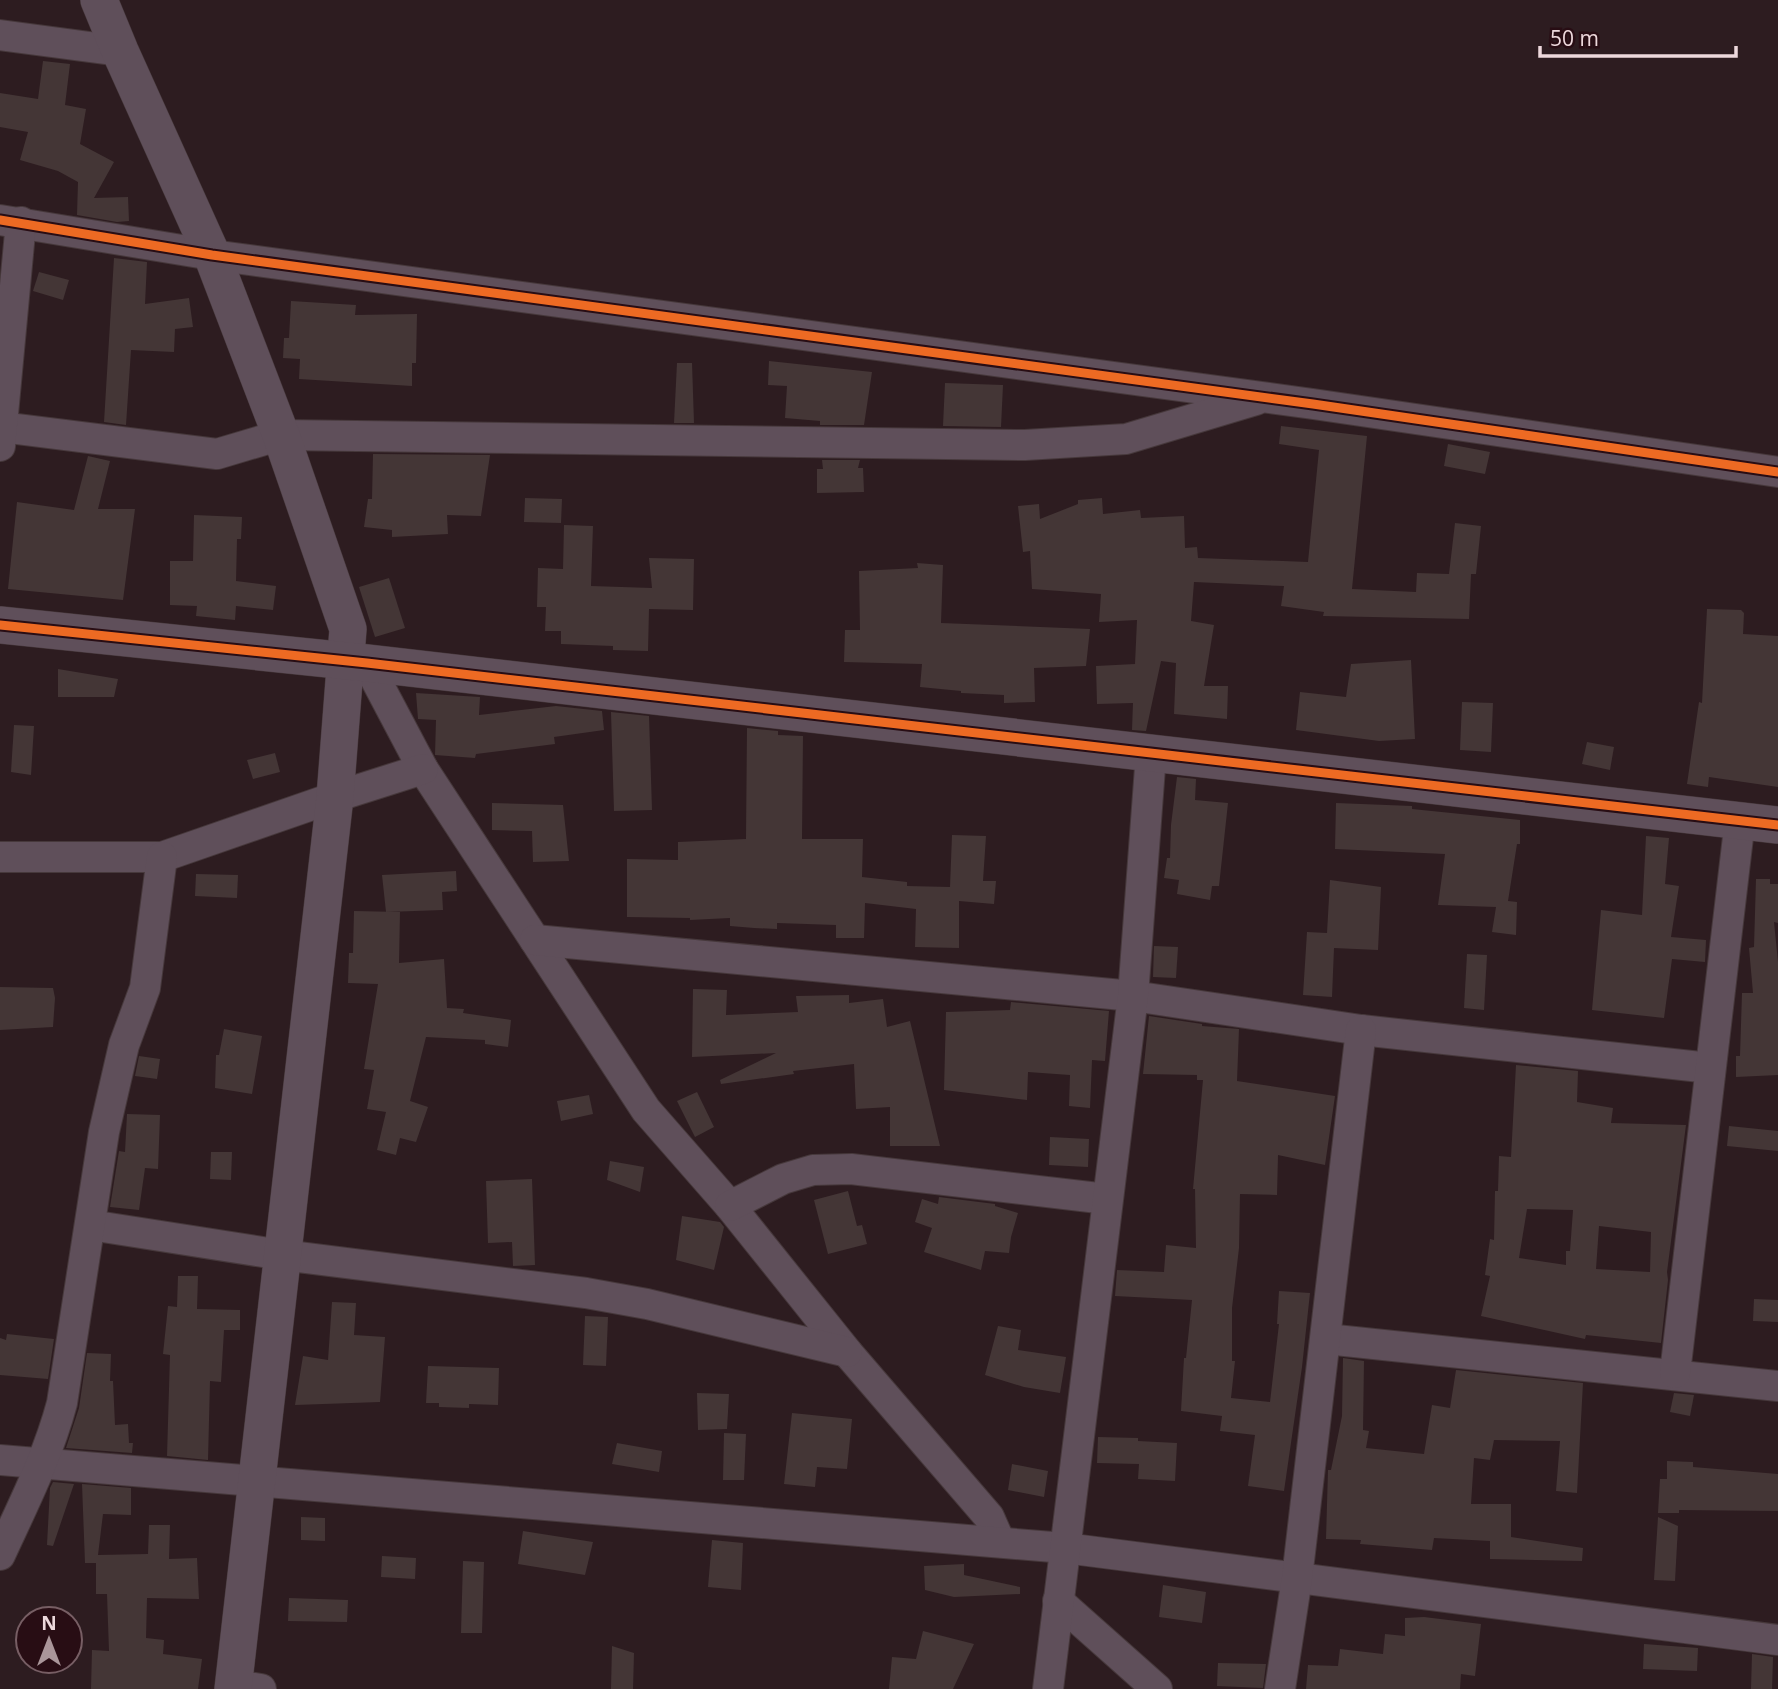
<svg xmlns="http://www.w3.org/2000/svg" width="1778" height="1689" viewBox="0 0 1778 1689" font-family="'Open Sans',sans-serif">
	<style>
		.building { fill: #443636; fill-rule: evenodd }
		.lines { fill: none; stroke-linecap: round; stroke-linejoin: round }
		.minor-casing { stroke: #46383b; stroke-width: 32 }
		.tertiary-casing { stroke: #46383b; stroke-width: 38 }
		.minor { stroke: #5f4f5a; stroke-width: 30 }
		.tertiary { stroke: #5f4f5a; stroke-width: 37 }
		.cycleway-casing { stroke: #280d14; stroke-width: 13 }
		.cycleway { stroke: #ed6a23; stroke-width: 9 }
	</style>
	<rect width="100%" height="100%" fill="#2d1c20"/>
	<g class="building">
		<path d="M 43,61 L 70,64 L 65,105 L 86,109 L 80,144 L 114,162 L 94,198 L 128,197 L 129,221 L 117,222 L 77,215 L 78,182 L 58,171 L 20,160 L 28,132 L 0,127 L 0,93 L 38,99 Z"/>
		<path d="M 114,258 L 147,262 L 145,304 L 189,298 L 193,327 L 175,329 L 174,352 L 131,350 L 126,425 L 104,422 Z"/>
		<path d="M 39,272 L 69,280 L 63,300 L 33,291 Z"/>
		<path d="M 291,301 L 356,305 L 355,315 L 417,314 L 416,363 L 412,363 L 412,386 L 299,379 L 300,359 L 283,358 L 284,338 L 289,338 Z"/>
		<path d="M 769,361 L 872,372 L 864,425 L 820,425 L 820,421 L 785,418 L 787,386 L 768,385 Z"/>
		<path d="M 677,363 L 692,363 L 694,423 L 674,423 Z"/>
		<path d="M 945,383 L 1003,385 L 1001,427 L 943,426 Z"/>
		<path d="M 1281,426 L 1367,436 L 1352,589 L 1416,592 L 1417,573 L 1449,574 L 1455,523 L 1481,526 L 1476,574 L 1471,574 L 1469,619 L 1323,616 L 1324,612 L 1281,606 L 1284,586 L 1194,582 L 1191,621 L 1214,625 L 1204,686 L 1228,686 L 1227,719 L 1174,714 L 1176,663 L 1161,661 L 1146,731 L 1132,730 L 1133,703 L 1097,704 L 1096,666 L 1135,664 L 1137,620 L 1099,622 L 1101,594 L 1032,589 L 1030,551 L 1023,552 L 1018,506 L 1039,504 L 1040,519 L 1078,504 L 1078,500 L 1102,498 L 1103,514 L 1140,510 L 1141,518 L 1184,516 L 1185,548 L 1197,547 L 1198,558 L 1308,562 L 1319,450 L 1279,444 Z"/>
		<path d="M 1448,444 L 1490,452 L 1485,474 L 1444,466 Z"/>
		<path d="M 373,454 L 490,455 L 481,516 L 447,515 L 448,534 L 392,537 L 392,530 L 364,527 L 368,499 L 372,499 Z"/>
		<path d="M 88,456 L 110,461 L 98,509 L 135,509 L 123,600 L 8,589 L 17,502 L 74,510 Z"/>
		<path d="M 822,460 L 860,460 L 858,468 L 863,468 L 864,492 L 817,493 L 817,469 L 823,469 Z"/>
		<path d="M 525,498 L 562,499 L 561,523 L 524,522 Z"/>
		<path d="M 194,515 L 242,517 L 241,539 L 237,539 L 236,581 L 276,586 L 273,610 L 236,606 L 235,620 L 196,616 L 197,606 L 170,605 L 170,561 L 193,561 Z"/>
		<path d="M 564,525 L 593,526 L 591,586 L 652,588 L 649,558 L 694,559 L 693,610 L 649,609 L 648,651 L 613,650 L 613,646 L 561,644 L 561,631 L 545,631 L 546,607 L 537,607 L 538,568 L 563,569 Z"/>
		<path d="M 917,563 L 943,565 L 941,623 L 1090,629 L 1086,666 L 1034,668 L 1035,702 L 1004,703 L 1004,695 L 961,693 L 961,691 L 920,687 L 922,664 L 844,662 L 845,630 L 860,630 L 859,571 L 918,568 Z"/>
		<path d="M 389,578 L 405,628 L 375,637 L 359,587 Z"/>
		<path d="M 1707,609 L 1741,610 L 1744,613 L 1743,634 L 1778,636 L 1778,787 L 1709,777 L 1708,787 L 1687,784 L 1699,702 L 1702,703 Z"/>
		<path d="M 1411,660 L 1415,739 L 1379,741 L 1296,730 L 1300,692 L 1346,697 L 1351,664 Z"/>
		<path d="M 58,669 L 118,679 L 114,697 L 58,697 Z"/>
		<path d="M 416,693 L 480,697 L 479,715 L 556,706 L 602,711 L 604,730 L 554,737 L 555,744 L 476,754 L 475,758 L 435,755 L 436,720 L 418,719 Z"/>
		<path d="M 1462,702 L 1493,703 L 1491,752 L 1460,750 Z"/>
		<path d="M 611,712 L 649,716 L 652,810 L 614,811 Z"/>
		<path d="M 14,725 L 34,726 L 31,775 L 11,772 Z"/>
		<path d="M 747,728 L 778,731 L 778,735 L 803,736 L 802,839 L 863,839 L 862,877 L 907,882 L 907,886 L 950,887 L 952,835 L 986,836 L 983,881 L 996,881 L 994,904 L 959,901 L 959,948 L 915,947 L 916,909 L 865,903 L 864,938 L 836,938 L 836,925 L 777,923 L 777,929 L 754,928 L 730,926 L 730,918 L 690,920 L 690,918 L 627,917 L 627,859 L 678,860 L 678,842 L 746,839 Z"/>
		<path d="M 1587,742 L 1614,747 L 1610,770 L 1582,764 Z"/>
		<path d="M 275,753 L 280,772 L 253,779 L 247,760 Z"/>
		<path d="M 1177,777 L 1196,779 L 1195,800 L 1228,803 L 1219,886 L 1212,886 L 1210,900 L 1177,894 L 1179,880 L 1164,878 L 1167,858 L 1170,858 L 1171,825 Z"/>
		<path d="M 492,803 L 563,805 L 569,861 L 533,862 L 532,831 L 492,830 Z"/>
		<path d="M 1336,803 L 1412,806 L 1412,809 L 1520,820 L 1520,844 L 1517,844 L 1508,901 L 1517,902 L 1516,935 L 1492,932 L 1496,907 L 1438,905 L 1445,854 L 1335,849 Z"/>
		<path d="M 1646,836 L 1669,838 L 1665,884 L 1679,886 L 1671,937 L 1706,940 L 1705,962 L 1672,959 L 1664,1018 L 1592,1010 L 1601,910 L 1642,915 Z"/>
		<path d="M 456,871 L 457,891 L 442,892 L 443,910 L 386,912 L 382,875 Z"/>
		<path d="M 196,874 L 238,875 L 237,898 L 195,896 Z"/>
		<path d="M 1756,879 L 1770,879 L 1770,884 L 1778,884 L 1778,923 L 1774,922 L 1778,962 L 1778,1075 L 1736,1077 L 1736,1056 L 1740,1056 L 1742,993 L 1753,993 L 1749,948 L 1754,947 Z"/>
		<path d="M 1330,880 L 1381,887 L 1378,950 L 1334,948 L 1332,997 L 1303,995 L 1307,932 L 1327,933 Z"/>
		<path d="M 354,911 L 400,912 L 399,963 L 444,959 L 447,1008 L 464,1009 L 463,1013 L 511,1020 L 508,1047 L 485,1044 L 485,1040 L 426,1037 L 410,1101 L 428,1107 L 416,1142 L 400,1138 L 396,1155 L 377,1150 L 386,1112 L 367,1109 L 374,1070 L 364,1069 L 378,984 L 348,983 L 349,953 L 353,953 Z"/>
		<path d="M 1154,946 L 1178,947 L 1176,978 L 1153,977 Z"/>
		<path d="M 1467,954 L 1487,955 L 1484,1010 L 1464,1008 Z"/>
		<path d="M 0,987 L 53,988 L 55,998 L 53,1027 L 0,1030 Z"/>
		<path d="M 693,989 L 727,990 L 726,1015 L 798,1012 L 796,996 L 849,995 L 849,1003 L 883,999 L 887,1027 L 910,1021 L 940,1146 L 890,1146 L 890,1107 L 856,1109 L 854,1064 L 793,1071 L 794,1074 L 721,1084 L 720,1080 L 776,1053 L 692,1057 Z"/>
		<path d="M 1011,1002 L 1109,1011 L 1105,1061 L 1092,1060 L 1090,1108 L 1069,1106 L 1070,1075 L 1028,1072 L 1027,1100 L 944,1090 L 946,1012 L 1010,1010 Z"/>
		<path d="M 1149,1016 L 1202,1024 L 1202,1026 L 1239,1029 L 1237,1081 L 1335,1096 L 1325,1165 L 1278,1155 L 1277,1195 L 1240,1194 L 1239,1248 L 1232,1308 L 1232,1361 L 1235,1361 L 1231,1398 L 1270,1402 L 1279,1324 L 1277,1324 L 1279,1291 L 1310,1293 L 1302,1367 L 1284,1491 L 1248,1486 L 1255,1435 L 1220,1431 L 1222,1416 L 1181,1411 L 1184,1358 L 1186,1358 L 1192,1300 L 1115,1296 L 1117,1270 L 1164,1272 L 1166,1245 L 1196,1248 L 1195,1189 L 1193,1189 L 1203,1080 L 1197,1080 L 1197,1075 L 1143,1074 Z"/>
		<path d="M 224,1029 L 262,1036 L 252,1094 L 215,1088 L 216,1055 L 219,1055 Z"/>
		<path d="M 139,1056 L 160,1059 L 157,1079 L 135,1076 Z"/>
		<path d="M 1516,1065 L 1578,1071 L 1577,1102 L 1613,1108 L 1611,1123 L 1686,1125 L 1667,1272 L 1668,1280 L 1661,1343 L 1586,1335 L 1585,1339 L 1481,1316 L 1490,1276 L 1485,1275 L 1490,1239 L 1494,1240 L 1495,1191 L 1498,1191 L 1499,1156 L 1511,1157 ZM 1527,1209 L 1573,1210 L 1570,1251 L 1566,1251 L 1566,1265 L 1519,1258 ZM 1599,1226 L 1651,1232 L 1650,1272 L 1596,1269 Z"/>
		<path d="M 697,1092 L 714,1127 L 695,1137 L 677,1101 Z"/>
		<path d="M 589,1095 L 593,1114 L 561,1121 L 557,1101 Z"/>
		<path d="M 127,1114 L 160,1115 L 158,1169 L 145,1168 L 139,1210 L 110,1207 L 119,1151 L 125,1152 Z"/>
		<path d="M 1729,1126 L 1778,1131 L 1778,1151 L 1727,1146 Z"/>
		<path d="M 1050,1137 L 1089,1139 L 1088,1167 L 1049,1165 Z"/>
		<path d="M 211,1152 L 232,1152 L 231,1180 L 210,1179 Z"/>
		<path d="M 610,1161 L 644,1167 L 640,1192 L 607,1180 Z"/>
		<path d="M 532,1179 L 535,1265 L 513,1266 L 512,1242 L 488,1243 L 486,1181 Z"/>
		<path d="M 848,1191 L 857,1226 L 862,1225 L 867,1244 L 828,1254 L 814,1200 Z"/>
		<path d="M 939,1197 L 995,1204 L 995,1206 L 1018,1213 L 1011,1237 L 1009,1253 L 985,1251 L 981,1270 L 924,1252 L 932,1228 L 915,1222 L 922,1199 L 938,1204 Z"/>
		<path d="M 682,1216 L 720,1222 L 724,1227 L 714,1270 L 676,1260 Z"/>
		<path d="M 178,1276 L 198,1276 L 197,1309 L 240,1310 L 240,1330 L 224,1330 L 221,1382 L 210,1381 L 208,1460 L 167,1456 L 170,1355 L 163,1354 L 168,1306 L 177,1307 Z"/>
		<path d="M 1754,1299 L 1778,1300 L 1778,1322 L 1753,1321 Z"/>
		<path d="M 332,1302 L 356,1303 L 354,1335 L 385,1337 L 380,1402 L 295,1405 L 303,1356 L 328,1360 Z"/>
		<path d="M 585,1316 L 608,1317 L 606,1366 L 583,1365 Z"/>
		<path d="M 998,1326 L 1021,1330 L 1018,1350 L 1066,1357 L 1060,1393 L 1024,1387 L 985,1375 Z"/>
		<path d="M 7,1334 L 54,1339 L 48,1379 L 0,1375 L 0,1338 L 6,1340 Z"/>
		<path d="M 87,1353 L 111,1354 L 110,1381 L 113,1381 L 115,1425 L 128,1424 L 129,1443 L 133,1443 L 132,1453 L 66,1448 L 79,1408 Z"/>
		<path d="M 1343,1358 L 1364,1361 L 1363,1430 L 1369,1431 L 1366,1448 L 1424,1454 L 1432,1405 L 1450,1408 L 1456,1370 L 1583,1383 L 1577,1493 L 1556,1491 L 1560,1441 L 1494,1440 L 1490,1460 L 1474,1458 L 1471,1504 L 1511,1504 L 1511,1537 L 1583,1548 L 1582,1561 L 1490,1559 L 1490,1541 L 1434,1538 L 1432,1550 L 1360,1544 L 1361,1540 L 1326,1539 L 1328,1470 L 1331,1470 L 1342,1416 Z"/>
		<path d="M 428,1366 L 499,1368 L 498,1405 L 469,1404 L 469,1408 L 439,1407 L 439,1403 L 426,1403 Z"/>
		<path d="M 697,1393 L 729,1394 L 727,1429 L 698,1430 Z"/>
		<path d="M 1674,1393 L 1694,1395 L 1690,1416 L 1670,1412 Z"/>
		<path d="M 792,1413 L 852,1419 L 847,1469 L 817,1467 L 815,1487 L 784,1484 Z"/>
		<path d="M 724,1433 L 746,1434 L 744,1480 L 723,1480 Z"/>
		<path d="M 1098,1437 L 1138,1438 L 1138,1441 L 1177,1443 L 1175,1481 L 1138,1479 L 1139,1464 L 1097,1463 Z"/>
		<path d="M 617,1443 L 662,1451 L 659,1472 L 612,1464 Z"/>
		<path d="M 1667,1461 L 1693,1462 L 1693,1467 L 1778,1474 L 1778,1511 L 1679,1510 L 1679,1513 L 1658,1513 L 1660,1479 L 1667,1479 Z"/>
		<path d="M 1012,1464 L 1048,1471 L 1044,1497 L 1008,1490 Z"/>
		<path d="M 53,1482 L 74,1484 L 53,1546 L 47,1545 L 50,1488 Z"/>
		<path d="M 82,1484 L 131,1488 L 131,1515 L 103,1514 L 98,1555 L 148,1554 L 149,1525 L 170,1525 L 169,1559 L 197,1558 L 199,1599 L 147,1598 L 146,1638 L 164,1640 L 163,1654 L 202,1659 L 198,1689 L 91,1689 L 92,1650 L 109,1651 L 107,1594 L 96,1594 L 96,1563 L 85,1563 Z"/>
		<path d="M 301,1517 L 325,1518 L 325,1541 L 301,1540 Z"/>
		<path d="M 1658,1517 L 1678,1526 L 1675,1581 L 1654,1580 Z"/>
		<path d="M 523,1531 L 593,1542 L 585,1575 L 518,1564 Z"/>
		<path d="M 712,1540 L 743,1543 L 741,1590 L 708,1587 Z"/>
		<path d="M 382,1556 L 416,1558 L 415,1579 L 381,1577 Z"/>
		<path d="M 463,1561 L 484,1562 L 482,1633 L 461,1633 Z"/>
		<path d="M 964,1564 L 964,1575 L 1020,1587 L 1020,1594 L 954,1597 L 925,1590 L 924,1566 Z"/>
		<path d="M 1163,1585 L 1206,1592 L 1202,1623 L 1159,1617 Z"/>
		<path d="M 289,1598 L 348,1600 L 347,1622 L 288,1621 Z"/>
		<path d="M 1424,1617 L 1481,1624 L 1475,1676 L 1461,1674 L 1460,1689 L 1306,1689 L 1308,1665 L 1338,1666 L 1340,1649 L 1383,1654 L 1385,1634 L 1405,1636 L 1405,1618 Z"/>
		<path d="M 923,1631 L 974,1644 L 953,1689 L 889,1689 L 892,1657 L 916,1659 Z"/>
		<path d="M 1644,1644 L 1698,1648 L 1697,1671 L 1643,1669 Z"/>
		<path d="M 612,1646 L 634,1653 L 633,1689 L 611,1689 Z"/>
		<path d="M 1752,1654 L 1773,1657 L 1772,1689 L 1751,1689 Z"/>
		<path d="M 1218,1663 L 1266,1664 L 1263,1688 L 1217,1686 Z"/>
	</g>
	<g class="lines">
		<defs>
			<g id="minor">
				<path d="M 0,35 L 120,51"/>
				<path d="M 0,220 L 212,255 L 1313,404 L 1778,472"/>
				<path d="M 0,427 L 217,454 L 281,435 L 1025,445 L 1126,439 L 1256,400"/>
				<path d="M 0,446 L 21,222"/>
				<path d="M 367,663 L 423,769 L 646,1110 L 730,1206 L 847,1352 L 989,1517 L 1000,1542"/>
				<path d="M 0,857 L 162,857 L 335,797 L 423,769"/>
				<path d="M 535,940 L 1133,996 L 1361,1030 L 1710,1068"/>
				<path d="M 730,1206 L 783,1179 L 813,1170 L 851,1169 L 1107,1199"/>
				<path d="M 90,1225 L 282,1255 L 586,1293 L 647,1304 L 847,1352"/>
				<path d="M 1326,1339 L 1778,1386"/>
				<path d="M 1675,1373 L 1740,820"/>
				<path d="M 0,1460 L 1065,1548 L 1778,1640"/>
				<path d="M 0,1555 C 23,1505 48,1456 62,1403 L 104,1132 L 124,1045 L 145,988 L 162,857"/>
				<path d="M 1058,1601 L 1157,1689"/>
				<path d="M 233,1685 L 261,1689"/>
				<path d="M 1048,1689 L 1133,996 L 1151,754"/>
				<path d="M 1280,1689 L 1297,1578 L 1361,1030"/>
			</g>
			<g id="tertiary">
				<path d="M 99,0 L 120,51 L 212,255 L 281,435 L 348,629 L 335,797 L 233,1689"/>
				<path d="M 0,625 L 367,663 L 1778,825"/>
			</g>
		</defs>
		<use href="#minor" class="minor-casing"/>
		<use href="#tertiary" class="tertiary-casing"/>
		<use href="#minor" class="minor"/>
		<use href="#tertiary" class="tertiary"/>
		<defs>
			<g id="cycleway">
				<path d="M 0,220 L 212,255 L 1313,404 L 1778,472"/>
				<path d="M 0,625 L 367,663 L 1778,825"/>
			</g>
		</defs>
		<use href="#cycleway" class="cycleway-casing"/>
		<use href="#cycleway" class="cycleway"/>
	</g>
	<g transform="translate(49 1640)"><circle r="33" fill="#280d14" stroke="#775e64" stroke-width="2"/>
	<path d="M0-5L12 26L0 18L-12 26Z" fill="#aa969a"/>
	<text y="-10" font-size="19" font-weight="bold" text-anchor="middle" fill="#edd8dc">N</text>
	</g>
	<path d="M1540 46v10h196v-10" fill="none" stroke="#edd8dc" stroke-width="3.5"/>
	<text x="1550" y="46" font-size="21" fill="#edd8dc" stroke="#280d14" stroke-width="5" paint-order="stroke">50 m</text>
</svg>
